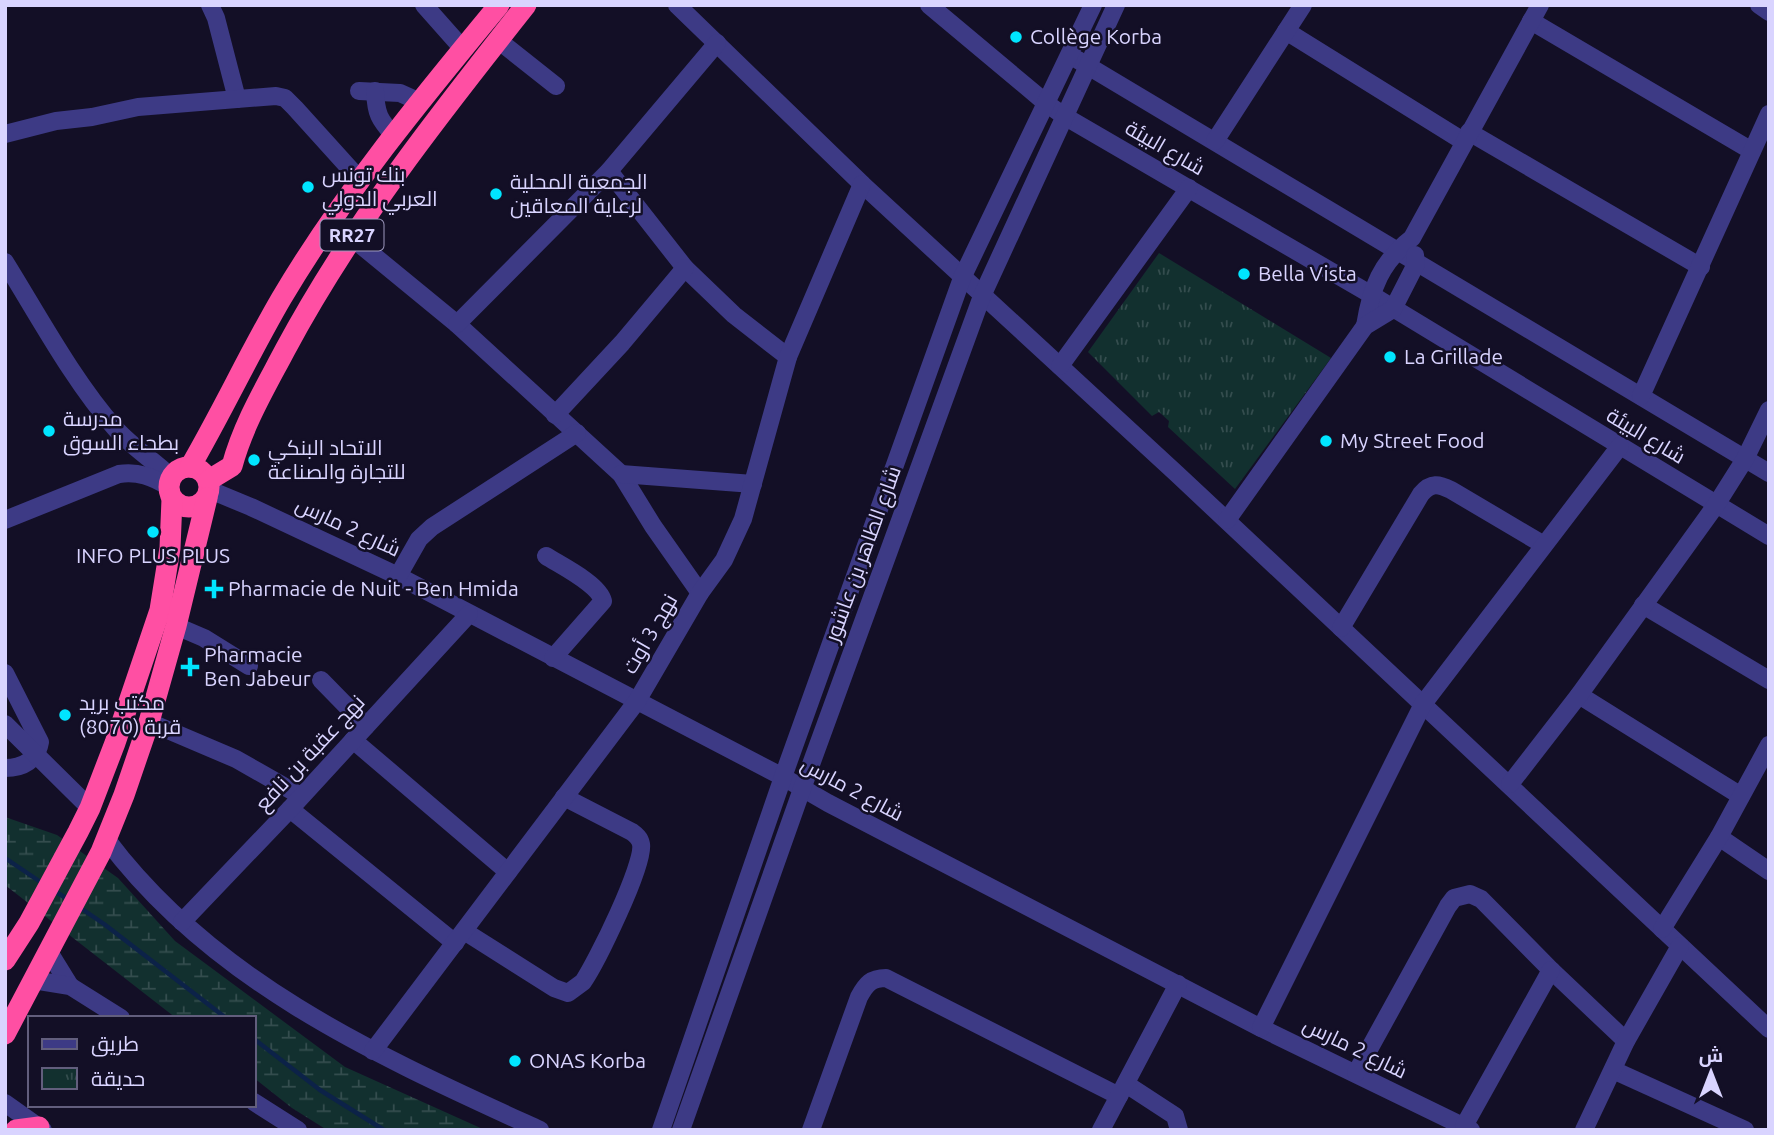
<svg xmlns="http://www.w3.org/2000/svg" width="1774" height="1135" viewBox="0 0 1774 1135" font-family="Ubuntu,Cairo,sans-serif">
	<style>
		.wetland { fill: url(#wetland-marsh) }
		.park { fill: url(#park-tufts) }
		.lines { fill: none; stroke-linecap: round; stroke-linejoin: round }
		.stream { stroke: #0c2248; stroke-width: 4.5 }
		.minor { stroke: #3d3a85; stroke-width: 18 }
		.highway { stroke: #ff4fa3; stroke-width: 21 }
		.poi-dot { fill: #00e5ff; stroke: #130f26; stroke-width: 2.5 }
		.labels { text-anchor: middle; stroke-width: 5; stroke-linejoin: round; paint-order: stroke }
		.shield { fill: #130f26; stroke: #9e99be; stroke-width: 2 }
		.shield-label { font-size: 19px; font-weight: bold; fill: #d9d4ff }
		.poi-label { font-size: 21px; fill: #d9d4ff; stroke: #130f26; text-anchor: start }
		.street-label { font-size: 21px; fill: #d9d4ff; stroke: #130f26 }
	</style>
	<defs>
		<pattern id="wetland-marsh" width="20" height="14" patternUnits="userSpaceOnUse" patternTransform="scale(1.75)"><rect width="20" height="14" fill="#12302f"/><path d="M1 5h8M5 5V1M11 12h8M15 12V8" fill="none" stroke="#344d4e"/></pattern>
		<pattern id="park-tufts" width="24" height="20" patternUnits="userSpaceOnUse" patternTransform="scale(1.75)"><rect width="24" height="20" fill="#12302f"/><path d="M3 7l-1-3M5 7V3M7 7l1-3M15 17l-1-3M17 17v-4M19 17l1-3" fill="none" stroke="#344d4e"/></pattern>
	</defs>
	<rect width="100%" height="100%" fill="#130f26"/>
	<path class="wetland" d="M 5,817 L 57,835 L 118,878 L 175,941 L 345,1067 L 485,1130 L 327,1130 L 292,1108 L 254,1078 L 254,1018 L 176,1018 L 5,885 Z"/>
	<path class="park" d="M 1159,253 L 1331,358 L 1235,489 L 1168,427 L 1169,421 L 1159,412 L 1152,416 L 1088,352 Z"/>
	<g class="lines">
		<g class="stream">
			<path d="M 5,858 L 42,883"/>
			<path d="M 53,890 L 69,900"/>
			<path d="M 79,907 L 104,924 L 226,1018"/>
			<path d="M 254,1039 L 320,1090 L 384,1130"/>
		</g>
		<g class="minor">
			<path d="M 210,5 L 216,18 L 237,99"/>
			<path d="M 424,5 L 463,49"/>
			<path d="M 677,5 L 862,184 L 1177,474 L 1769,1029"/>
			<path d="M 929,5 L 1046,103 L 1064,116 L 1370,294 L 1769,536"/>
			<path d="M 1759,5 L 1769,12"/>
			<path d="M 1531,21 L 1752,151"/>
			<path d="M 1286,31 L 1463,141"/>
			<path d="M 498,40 L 556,86"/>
			<path d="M 1078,60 L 1769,473"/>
			<path d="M 359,91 L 400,93 L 420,102"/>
			<path d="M 375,91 C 376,114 379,119 394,136"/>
			<path d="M 1469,132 L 1701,267"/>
			<path d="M 5,134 L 56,121 L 92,117 L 138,107 L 276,96 L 285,98 L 295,108 L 361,181"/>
			<path d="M 1215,141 L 1303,5"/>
			<path d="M 609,171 L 685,268 L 734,315 L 788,357"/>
			<path d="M 351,237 L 457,324 L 621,474 L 653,526 L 700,593"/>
			<path d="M 5,262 C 38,315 74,382 115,428 C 132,447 153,460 171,477"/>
			<path d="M 457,324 L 609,171 L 717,43"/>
			<path d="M 1365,326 C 1371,288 1381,262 1412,238 L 1540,5"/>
			<path d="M 1060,366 L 1189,188"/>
			<path d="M 1641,396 L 1769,114"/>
			<path d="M 555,415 L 622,343 L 685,268"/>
			<path d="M 621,474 L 753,484"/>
			<path d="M 210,490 L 251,507 L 398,576 L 783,777 L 828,803 L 1261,1028 L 1471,1130"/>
			<path d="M 5,520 L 119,474 C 138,471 153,477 169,487"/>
			<path d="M 1227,520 L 1365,326 L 1393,309 L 1416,264 L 1415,255"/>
			<path d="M 546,556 C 562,566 599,584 603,601 L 553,658"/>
			<path d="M 398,576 L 419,539 L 432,527 L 577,433"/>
			<path d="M 1643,605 L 1769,680"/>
			<path d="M 176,626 L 204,638 L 249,666"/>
			<path d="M 1341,628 L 1421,494 C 1431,482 1439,484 1451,490 L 1544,545"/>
			<path d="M 5,673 L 40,742 C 37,760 23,768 5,768"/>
			<path d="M 321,680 L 366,726"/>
			<path d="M 1579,695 L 1741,796"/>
			<path d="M 149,722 L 236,759 L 301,796"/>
			<path d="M 5,724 L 90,808"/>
			<path d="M 353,740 L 508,872"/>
			<path d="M 1510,784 L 1579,695 L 1716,505 L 1745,459 L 1769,410"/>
			<path d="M 290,809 L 455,943"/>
			<path d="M 1719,837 L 1769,871"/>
			<path d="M 107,840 C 215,984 381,1057 540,1130"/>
			<path d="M 182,922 L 290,809 L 469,614"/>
			<path d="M 1662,929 L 1719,837 L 1769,745"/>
			<path d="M 464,931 L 554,988 L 568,993 L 583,982 C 596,963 645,864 641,844 C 640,838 636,835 632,832 L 564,797"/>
			<path d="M 49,952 L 70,986"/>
			<path d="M 33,980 L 70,986 L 121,1018"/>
			<path d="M 1261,1028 L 1423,704 L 1620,446"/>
			<path d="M 373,1051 L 637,701 L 700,593 L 724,560 L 743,519 L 788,357 L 862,184"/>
			<path d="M 1613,1070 L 1745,1130"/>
			<path d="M 1356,1073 L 1448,906 L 1454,898 L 1470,894 L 1481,899 L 1551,970 L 1626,1041"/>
			<path d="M 1126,1084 L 1175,1116 L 1179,1130"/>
			<path d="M 254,1102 L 298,1130"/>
			<path d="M 5,1103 L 43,1130"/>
			<path d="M 1464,1126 L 1551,970"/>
			<path d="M 661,1130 L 783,777 L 962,278 L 1093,5"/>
			<path d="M 681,1130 L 802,789 L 982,296 L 1116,5"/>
			<path d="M 811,1130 L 859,997 C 866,984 871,978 886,978 L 1119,1096"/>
			<path d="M 1101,1130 L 1178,984"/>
			<path d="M 1584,1130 L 1626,1041 L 1680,946"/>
		</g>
		<g class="highway">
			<circle cx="189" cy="487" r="20"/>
			<path d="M 190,467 C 222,412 249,354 281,299 C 343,194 422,98 499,5"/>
			<path d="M 209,480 L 232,466 C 243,425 265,388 285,350 C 352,225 438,116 526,5"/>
			<path d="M 5,960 L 29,923 L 78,832 L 90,808 L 115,743 L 160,610 L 170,548 L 172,499"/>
			<path d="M 5,1034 L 101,852 L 124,795 L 149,722 L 176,626 L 207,498"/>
			<path d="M 16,1130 L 39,1127"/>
		</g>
	</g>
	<g class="poi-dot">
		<circle cx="1016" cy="37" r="7"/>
		<circle cx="308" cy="187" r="7"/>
		<circle cx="496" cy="194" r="7"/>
		<circle cx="1244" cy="274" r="7"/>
		<circle cx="1390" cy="357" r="7"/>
		<circle cx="49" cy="431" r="7"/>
		<circle cx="1326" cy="441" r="7"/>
		<circle cx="254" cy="460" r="7"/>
		<circle cx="153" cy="532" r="7"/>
		<path d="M210.5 578.5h7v7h7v7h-7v7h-7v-7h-7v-7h7z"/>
		<path d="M186.5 656.5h7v7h7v7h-7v7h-7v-7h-7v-7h7z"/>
		<circle cx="65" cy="715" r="7"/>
		<circle cx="515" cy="1061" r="7"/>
	</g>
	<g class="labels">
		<rect class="shield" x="320.5" y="219.5" width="63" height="31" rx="5"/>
		<g class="shield-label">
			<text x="352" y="242">RR27</text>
		</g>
		<g class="poi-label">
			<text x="1030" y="44">Collège Korba</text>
			<text x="322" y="182">بنك تونس<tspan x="322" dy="24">العربي الدولي</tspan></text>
			<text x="510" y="189">الجمعية المحلية<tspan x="510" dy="24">لرعاية المعاقين</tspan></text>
			<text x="1258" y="281">Bella Vista</text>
			<text x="1404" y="364">La Grillade</text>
			<text x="63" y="426">مدرسة<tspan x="63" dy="24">بطحاء السوق</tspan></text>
			<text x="1340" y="448">My Street Food</text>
			<text x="268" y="455">الاتحاد البنكي<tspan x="268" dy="24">للتجارة والصناعة</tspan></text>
			<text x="153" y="563" text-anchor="middle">INFO PLUS PLUS</text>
			<text x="228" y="596">Pharmacie de Nuit - Ben Hmida</text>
			<text x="204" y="662">Pharmacie<tspan x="204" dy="24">Ben Jabeur</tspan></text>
			<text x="79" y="710">مكتب بريد<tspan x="79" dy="24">قربة (8070)</tspan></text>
			<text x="529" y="1068">ONAS Korba</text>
		</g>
		<g class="street-label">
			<text transform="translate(1165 148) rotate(30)" y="7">شارع البيئة</text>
			<text transform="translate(1646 436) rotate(31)" y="7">شارع البيئة</text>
			<text transform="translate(348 527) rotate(25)" y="7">شارع 2 مارس</text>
			<text transform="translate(863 554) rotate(-70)" y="7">شارع الطاهر بن عاشور</text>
			<text transform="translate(650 634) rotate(-60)" y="7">نهج 3 أوت</text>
			<text transform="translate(310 753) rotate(-47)" y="7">نهج عقبة بن نافع</text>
			<text transform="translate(852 789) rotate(28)" y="7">شارع 2 مارس</text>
			<text transform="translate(1355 1048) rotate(26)" y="7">شارع 2 مارس</text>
		</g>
	</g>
	<rect width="1774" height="1135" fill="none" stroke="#d9d4ff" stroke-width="14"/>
	<rect x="28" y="1016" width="228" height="91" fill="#130f26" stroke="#625e7d" stroke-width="2"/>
	<rect x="42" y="1039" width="35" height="10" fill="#3d3a85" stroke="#625e7d" stroke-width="2"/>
	<text x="91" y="1051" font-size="21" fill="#d9d4ff">طريق</text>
	<rect x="42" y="1068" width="35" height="21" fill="url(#park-tufts)" stroke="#625e7d" stroke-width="2"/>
	<text x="91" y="1086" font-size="21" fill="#d9d4ff">حديقة</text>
	<g transform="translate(1711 1072)" stroke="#130f26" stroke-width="5" paint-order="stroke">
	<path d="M0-5L12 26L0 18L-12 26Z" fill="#d9d4ff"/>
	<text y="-10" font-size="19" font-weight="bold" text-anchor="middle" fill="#d9d4ff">ش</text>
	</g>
</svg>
